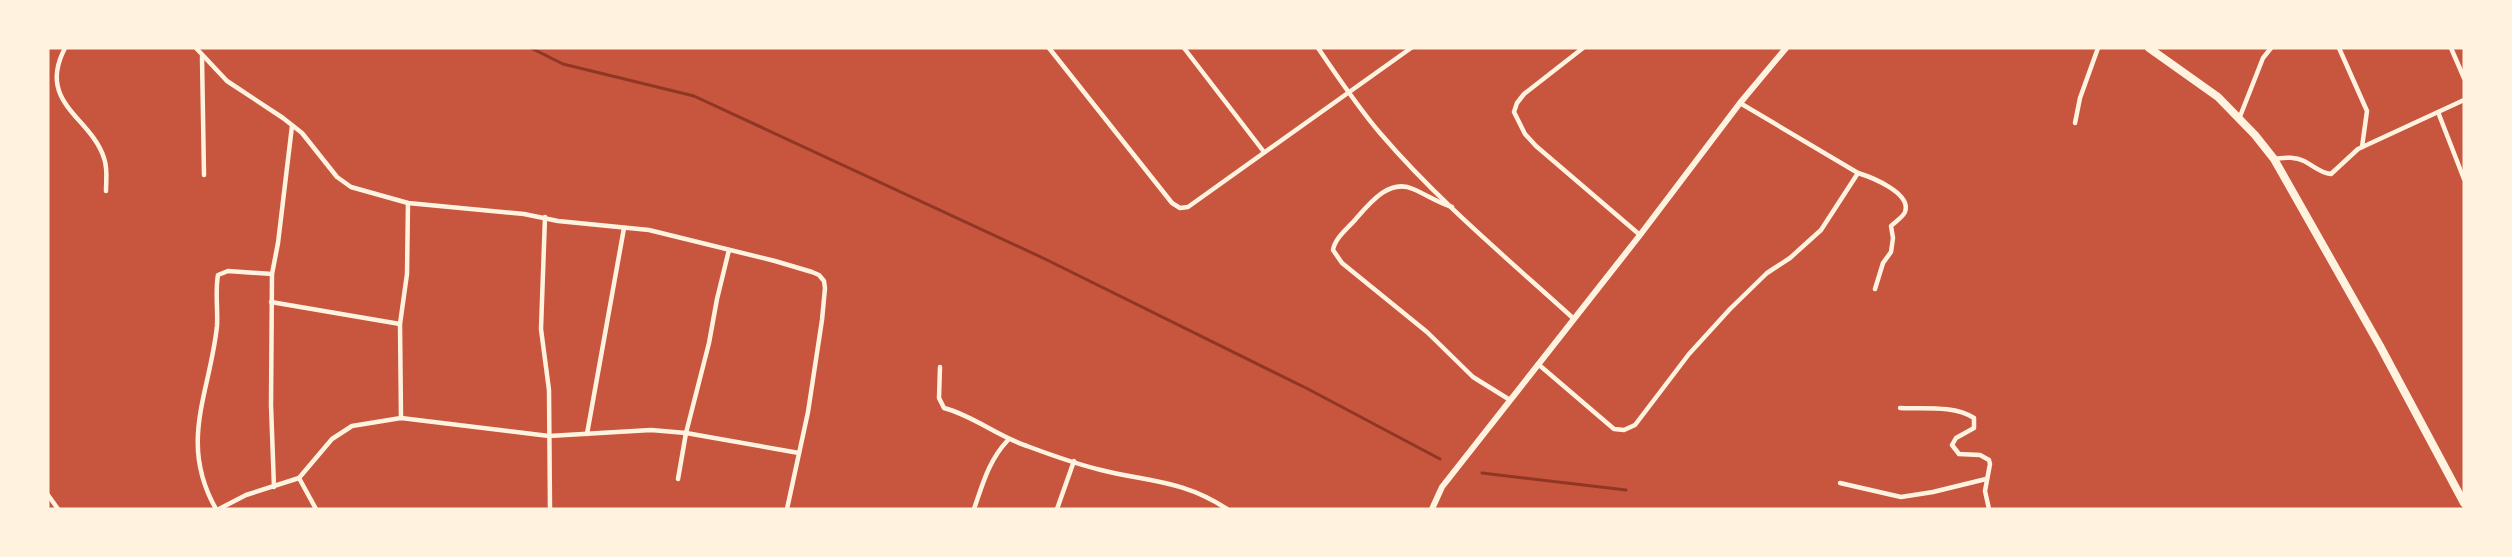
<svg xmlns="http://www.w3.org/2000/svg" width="2512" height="557" viewBox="0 0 2512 557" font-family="Rubik,sans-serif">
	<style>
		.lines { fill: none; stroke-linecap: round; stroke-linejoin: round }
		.stream { stroke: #8f3625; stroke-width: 3 }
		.minor { stroke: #fff3e0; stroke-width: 4.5 }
		.tertiary { stroke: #fff3e0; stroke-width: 6 }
		.trunk { stroke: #fff3e0; stroke-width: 8 }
	</style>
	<rect width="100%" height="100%" fill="#c8553d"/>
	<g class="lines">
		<g class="stream">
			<path d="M 531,48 L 563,64 L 694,96 L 1043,258 L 1308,389 L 1440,459"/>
			<path d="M 1482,473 L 1626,490"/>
		</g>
		<g class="minor">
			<path d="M 65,48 C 36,103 91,117 104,158 C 108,169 106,180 106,191"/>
			<path d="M 196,48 L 227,81 L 283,118 L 302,133 L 337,177 L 351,187 L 408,203 L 524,214 L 558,221 L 649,230 L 775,261 L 812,272 L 819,275 L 824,281 L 825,288 L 822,320 L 808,412 L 787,509"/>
			<path d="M 1049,48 L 1172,203 L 1180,208 L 1188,207 L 1411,48"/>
			<path d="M 1184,48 L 1264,152"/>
			<path d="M 1318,48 C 1338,77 1357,106 1380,133 C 1438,201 1508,259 1574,319"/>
			<path d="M 1583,48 L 1524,94 L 1517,103 L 1514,112 L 1525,134 L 1536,146 L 1640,235"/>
			<path d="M 2339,48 L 2367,111 L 2362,147"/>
			<path d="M 2451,48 L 2464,78"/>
			<path d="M 202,57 L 204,175"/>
			<path d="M 2438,112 L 2464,179"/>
			<path d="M 2239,119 L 2263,58 L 2271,48"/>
			<path d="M 2075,123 L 2080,98 L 2098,48"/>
			<path d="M 2274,159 C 2284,158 2294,156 2304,161 C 2314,166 2320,173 2331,174 L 2358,149 L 2464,100"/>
			<path d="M 1858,173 C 1871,177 1912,193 1905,212 C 1903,217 1895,222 1891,226 L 1893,238 L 1891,252 L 1883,263 L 1875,289"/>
			<path d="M 1452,207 C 1438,203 1427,195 1413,189 C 1389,178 1369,204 1355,220 C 1347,229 1335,238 1333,250 L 1342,263 L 1427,332 L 1473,377 L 1510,400"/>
			<path d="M 545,217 L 541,329 L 549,390 L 550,509"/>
			<path d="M 271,302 L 400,324"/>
			<path d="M 1538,364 L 1614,429 L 1624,430 L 1635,425 L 1689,354 L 1730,309 L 1767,273 L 1790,258 L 1821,230 L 1858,173 L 1740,103"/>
			<path d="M 940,367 L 939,398 L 944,408 C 974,416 997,436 1027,446 C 1051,455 1076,464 1101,470 C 1149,482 1183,480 1227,509"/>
			<path d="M 1900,408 C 1923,409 1954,405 1974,418 L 1974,428 L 1956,438 L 1952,445 L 1959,454 L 1980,455 L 1989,460 L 1990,464 L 1985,491 L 1989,509"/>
			<path d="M 401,418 L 400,324 L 407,274 L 408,203"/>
			<path d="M 587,434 L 624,228"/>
			<path d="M 299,478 L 316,509"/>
			<path d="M 678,479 L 686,433 L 709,343 L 717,299 L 729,250"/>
			<path d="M 1840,483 L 1901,497 L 1933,492 L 1986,479"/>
			<path d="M 274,487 L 271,405 L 272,274 L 278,243 L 292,126"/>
			<path d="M 48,495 L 58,509"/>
			<path d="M 216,509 C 178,442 210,393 217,326 C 218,309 215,291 218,275 L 228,271 L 272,274"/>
			<path d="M 219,509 L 246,495 L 299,478 L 332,439 L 352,426 L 401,418 L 549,436 L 651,430 L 686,433 L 799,453"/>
			<path d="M 974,509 C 983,483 989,460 1008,440"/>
			<path d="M 1057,509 L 1074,461"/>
		</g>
		<path class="tertiary" d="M 1432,509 L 1442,487 L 1640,235 L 1740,103 L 1786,48"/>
		<path class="trunk" d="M 2149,48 L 2218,97 L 2255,135 L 2274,159 L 2380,346 L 2464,503"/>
	</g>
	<rect width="2512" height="557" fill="none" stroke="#fff3e0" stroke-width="99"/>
</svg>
